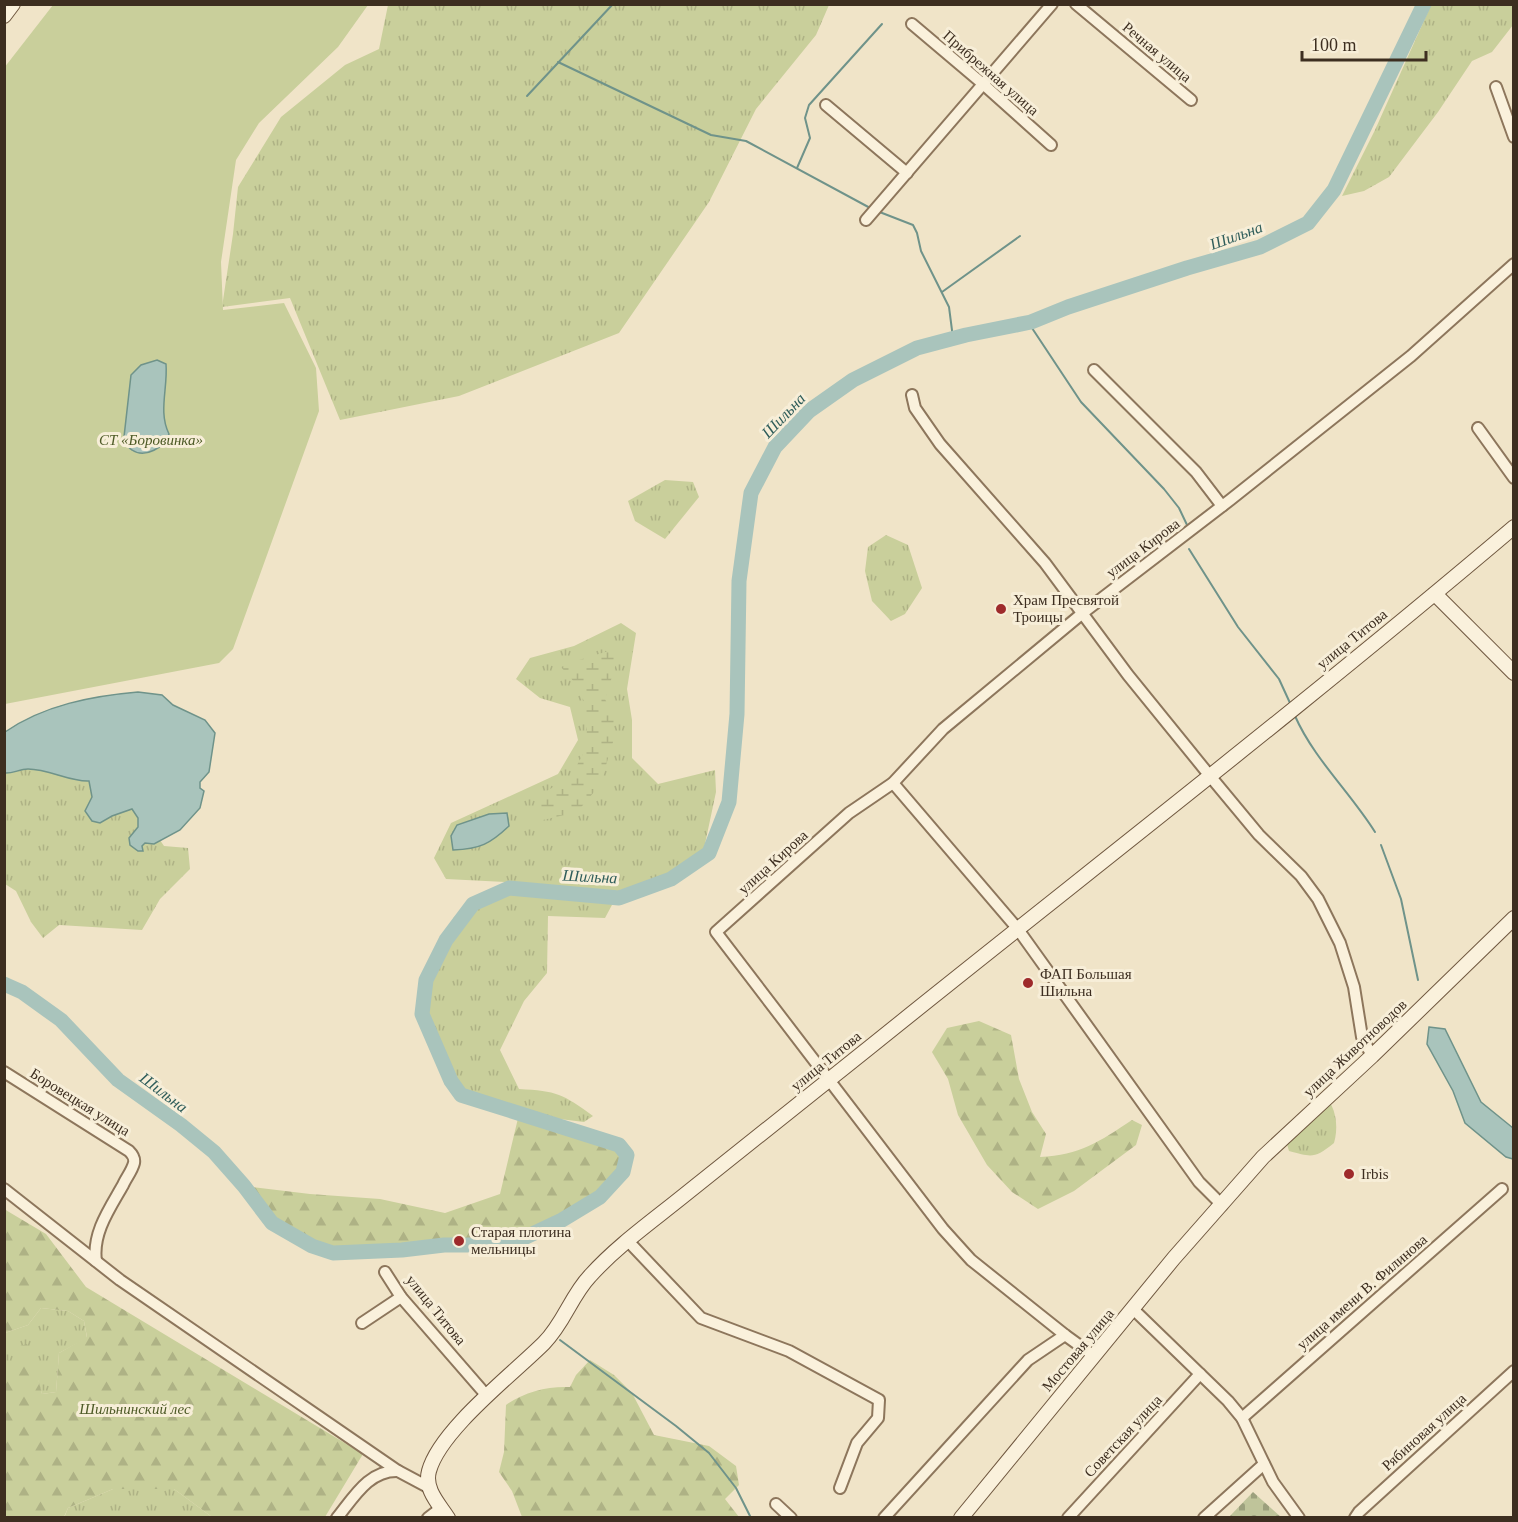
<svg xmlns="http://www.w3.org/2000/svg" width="1518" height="1522" viewBox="0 0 1518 1522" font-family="'Times New Roman',serif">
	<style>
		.grass { fill: url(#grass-tufts) }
		.forest { fill: url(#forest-firs) }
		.wetland { fill: url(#wetland-marsh) }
		.cemetery { fill: url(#cemetery-stones) }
		.garden { fill: #c9cf9b }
		.water { fill: #a9c4bc; stroke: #6f938a; stroke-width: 1.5 }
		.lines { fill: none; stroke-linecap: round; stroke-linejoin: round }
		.stream { stroke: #6f938a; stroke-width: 2 }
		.river { stroke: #a9c4bc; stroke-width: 15 }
		.street-casing { stroke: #8d765c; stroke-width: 14 }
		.secondary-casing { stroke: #6f573f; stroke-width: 16 }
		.street { stroke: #faf1dc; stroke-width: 10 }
		.secondary { stroke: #faf1dc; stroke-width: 14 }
		.poi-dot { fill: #9e2a2b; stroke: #f7eed8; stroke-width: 2 }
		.labels { text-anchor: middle; stroke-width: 6; stroke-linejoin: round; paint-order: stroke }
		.street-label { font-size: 15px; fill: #3d2e20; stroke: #f7eed8 }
		.park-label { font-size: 15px; font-style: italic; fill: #4d5a26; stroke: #f7eed8 }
		.poi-label { font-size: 15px; fill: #3d2e20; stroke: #f7eed8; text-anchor: start }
		.water-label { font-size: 16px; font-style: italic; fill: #2f5d5a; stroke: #f7eed8 }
	</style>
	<defs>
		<pattern id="grass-tufts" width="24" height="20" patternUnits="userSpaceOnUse" patternTransform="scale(1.5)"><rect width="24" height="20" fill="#c9cf9b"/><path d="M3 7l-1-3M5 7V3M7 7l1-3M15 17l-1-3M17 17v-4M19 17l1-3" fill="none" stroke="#aeb285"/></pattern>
		<pattern id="forest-firs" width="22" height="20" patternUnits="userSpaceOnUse" patternTransform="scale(1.5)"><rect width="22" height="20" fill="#c9cf9b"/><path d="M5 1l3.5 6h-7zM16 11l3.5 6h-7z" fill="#aeb285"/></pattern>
		<pattern id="wetland-marsh" width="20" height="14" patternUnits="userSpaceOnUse" patternTransform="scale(1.5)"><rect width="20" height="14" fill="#c9cf9b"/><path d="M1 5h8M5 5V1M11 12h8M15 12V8" fill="none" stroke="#aeb285"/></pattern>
		<pattern id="cemetery-stones" width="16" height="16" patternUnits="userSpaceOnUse" patternTransform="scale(1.5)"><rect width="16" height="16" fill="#bfc49a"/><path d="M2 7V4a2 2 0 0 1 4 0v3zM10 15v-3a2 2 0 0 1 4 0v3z" fill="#9ca07d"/></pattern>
	</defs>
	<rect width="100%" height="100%" fill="#f0e4c8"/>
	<g class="grass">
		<path d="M 388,5 L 829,5 L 816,35 L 756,109 L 709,202 L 619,333 L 459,396 L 340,420 L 290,298 L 222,307 L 233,234 L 238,187 L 281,117 L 345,65 L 379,49 Z"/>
		<path d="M 1431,5 L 1513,5 L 1513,25 L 1492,52 L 1472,61 L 1438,112 L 1389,177 L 1364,191 L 1342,196 L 1375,130 Z"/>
		<path d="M 665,480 L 693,482 L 699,497 L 665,539 L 635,521 L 628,501 Z"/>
		<path d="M 886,535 L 908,545 L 922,588 L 905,614 L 891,621 L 872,601 L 865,571 L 868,547 Z"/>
		<path d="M 621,623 L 636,633 L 627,689 L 632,720 L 632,758 L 658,784 L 715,770 L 716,792 L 702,858 L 662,882 L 620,890 L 605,918 L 548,916 L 547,973 L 524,1001 L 500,1050 L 519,1089 C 557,1091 563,1094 593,1116 L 584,1122 L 519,1114 L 510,1118 L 451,1081 L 421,1028 L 425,969 L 454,917 L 483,895 L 523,883 L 446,879 L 434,858 L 451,823 L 558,774 L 578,740 L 570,707 L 540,698 L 516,679 L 530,658 L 574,646 Z"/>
		<path d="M 4,748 L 79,771 L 139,809 L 164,846 L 188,848 L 190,869 L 160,899 L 142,930 L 59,925 L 43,938 L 31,922 L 16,891 L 5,884 Z"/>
		<path d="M 1329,1101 C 1337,1113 1338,1130 1334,1143 C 1314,1159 1312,1157 1289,1151 L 1286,1141 Z"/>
		<path d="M 41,1308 L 68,1311 L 84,1321 L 87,1338 L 59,1353 L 56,1392 L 42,1394 L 38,1380 L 13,1368 L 5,1368 L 5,1333 L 28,1325 Z"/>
		<path d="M 113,1489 L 174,1489 L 212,1517 L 64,1518 L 68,1508 Z"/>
	</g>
	<g class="forest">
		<path d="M 979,1021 L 1011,1035 L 1019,1079 L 1032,1112 L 1046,1134 L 1040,1157 C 1080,1155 1099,1142 1132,1120 L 1142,1125 L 1136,1145 L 1074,1191 L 1038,1209 L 1012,1192 L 987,1165 L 958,1115 L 948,1079 L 932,1052 L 947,1028 Z"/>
		<path d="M 519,1114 L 602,1138 L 619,1145 L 627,1155 L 623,1172 L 600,1197 L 562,1220 L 509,1245 L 444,1245 L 402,1250 L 333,1253 L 312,1246 L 272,1223 L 244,1186 L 310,1194 L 380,1199 L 445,1213 L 500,1194 Z"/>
		<path d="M 4,1209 L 46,1234 L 86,1287 L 363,1454 L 325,1517 L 212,1517 L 174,1489 L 113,1489 L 68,1508 L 64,1517 L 5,1517 L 4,1368 L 13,1368 L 13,1348 L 27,1344 L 32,1355 L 42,1394 L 56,1392 L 59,1353 L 87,1337 L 84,1321 L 68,1311 L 41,1308 L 28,1325 L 5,1333 Z"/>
		<path d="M 590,1360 L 614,1375 L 632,1393 L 654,1435 L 709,1446 L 736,1466 L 739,1485 L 725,1499 L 739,1517 L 522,1517 L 512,1491 L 499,1472 L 504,1452 L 506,1405 C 524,1392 547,1386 570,1387 L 576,1375 Z"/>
	</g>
	<path class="wetland" d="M 615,649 L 616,664 L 605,699 L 614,719 L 613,742 L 600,785 L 577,812 L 543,820 L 534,799 L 571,776 L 587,747 L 586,706 L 575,683 L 561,667 L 579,660 Z"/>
	<path class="cemetery" d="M 1253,1492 L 1281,1517 L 1229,1517 Z"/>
	<path class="garden" d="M 53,5 L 368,5 L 338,47 L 259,123 L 236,160 L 221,262 L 223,310 L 284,303 L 316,368 L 319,411 L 233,649 L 219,663 L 5,704 L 4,68 Z"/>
	<g class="water">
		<path d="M 157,360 L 166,364 C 168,388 158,412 169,434 C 165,447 145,459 132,450 C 127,448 126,442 124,437 L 131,375 L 141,365 Z"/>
		<path d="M 138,692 L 162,695 L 173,705 L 205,720 L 215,733 L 209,772 L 200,782 L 200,788 L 204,791 L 200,808 L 180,830 L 154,844 L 145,843 L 142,846 L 143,851 L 138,851 L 130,845 L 129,838 L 138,827 L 138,818 L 132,809 L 112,816 L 100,823 L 92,821 L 85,811 L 92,797 L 89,781 C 70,782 49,769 28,769 C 19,769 13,774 4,773 L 5,732 C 44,705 92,696 138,692 Z"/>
		<path d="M 507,813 L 509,826 C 490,844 480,849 453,850 L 451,836 L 457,825 L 489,814 Z"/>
		<path d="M 1429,1027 L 1445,1029 L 1481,1102 L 1513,1128 L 1513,1159 L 1506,1157 L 1465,1123 L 1453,1091 L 1427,1044 Z"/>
	</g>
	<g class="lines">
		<g class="stream">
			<path d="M 558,62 L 711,135 L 746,141 L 872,209"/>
			<path d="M 527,96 L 613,4"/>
			<path d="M 797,168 L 810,138 L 805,118 L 809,105 L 882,24"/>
			<path d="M 877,211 L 913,225 L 917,233 L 921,251 L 949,307 L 953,338"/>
			<path d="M 942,292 L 1020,236"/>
			<path d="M 1028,322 L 1081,402 L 1164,489 L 1179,508 L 1188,527"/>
			<path d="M 1189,549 L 1238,627 L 1279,679 L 1290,703"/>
			<path d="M 1295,716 C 1314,759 1350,792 1375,832"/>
			<path d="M 1381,845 L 1401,899 L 1418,980"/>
			<path d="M 560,1340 L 676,1426 L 709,1453 L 736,1488 L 751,1518"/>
		</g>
		<path class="river" d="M 4,984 L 22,992 L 61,1020 L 118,1080 L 181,1125 L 214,1152 L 244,1186 L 272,1223 L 312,1246 L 333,1253 L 402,1250 L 444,1245 L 509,1245 L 562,1220 L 600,1197 L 623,1172 L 627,1155 L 619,1145 L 461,1095 L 451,1081 L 422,1014 L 426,980 L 446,940 L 473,904 L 509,888 L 619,898 L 671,879 L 709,853 L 729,802 L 737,714 L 739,581 L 751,493 L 775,447 L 809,411 L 853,380 L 917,348 L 966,335 L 1031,322 L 1068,307 L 1187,268 L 1260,247 L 1308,223 L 1334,190 L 1424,4"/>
		<defs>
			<g id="street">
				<path d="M 1076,4 L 1191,100"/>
				<path d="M 912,24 L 983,84 L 1051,145"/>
				<path d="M 1496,87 L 1514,137"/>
				<path d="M 826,105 L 907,173"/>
				<path d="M 866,220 L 1052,4"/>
				<path d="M 1094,370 L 1196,472 L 1222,506"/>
				<path d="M 912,395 L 915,408 L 940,444 L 1045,563 L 1128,675 L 1210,776 L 1259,835 L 1301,876 L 1318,899 L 1340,943 L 1354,987 L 1362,1037 L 1372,1056"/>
				<path d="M 1478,428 L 1514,478"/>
				<path d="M 893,783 L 1017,928 L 1199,1182 L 1222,1205"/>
				<path d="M 4,1072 L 129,1151 C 133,1155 135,1158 134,1163 C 132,1171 126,1178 123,1185 C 110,1208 92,1233 96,1261"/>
				<path d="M 4,1189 L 120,1280 L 398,1471 L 428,1487"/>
				<path d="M 628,1241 L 701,1318 L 789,1351 L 879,1400 L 878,1418 L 857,1443 L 840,1488"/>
				<path d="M 385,1272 L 401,1297 L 487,1396"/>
				<path d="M 1133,1309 L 1228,1401 L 1242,1418 L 1273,1482 L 1299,1518"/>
				<path d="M 362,1323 L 401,1297"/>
				<path d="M 1094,1356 L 1065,1335 L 971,1260 L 943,1229 L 716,932 L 849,813 L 893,783 L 943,729 L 1084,612 L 1230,500 L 1411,356 L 1514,264"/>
				<path d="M 1242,1418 L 1502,1189"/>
				<path d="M 776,1504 L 791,1518"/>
				<path d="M 337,1518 C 354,1497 369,1470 398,1471"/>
				<path d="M 428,1518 L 441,1508"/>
				<path d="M 884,1518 L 1028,1360 L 1065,1335"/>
				<path d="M 1068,1518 L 1200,1374"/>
				<path d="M 1204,1518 L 1264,1464"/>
				<path d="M 1355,1518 L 1359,1512 L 1514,1371"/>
			</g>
			<g id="secondary">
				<path d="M 4,16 L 13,4"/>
				<path d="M 1435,594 L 1514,673"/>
				<path d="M 448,1518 C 439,1504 424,1489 429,1471 C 440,1430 513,1374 544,1343 C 564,1323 571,1296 590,1276 C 617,1246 651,1222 682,1197 C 744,1147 807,1097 870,1047 C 1085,874 1303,706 1514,527"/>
				<path d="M 961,1518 L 1174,1258 L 1263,1157 L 1372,1056 L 1514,918"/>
			</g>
		</defs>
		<use href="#street" class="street-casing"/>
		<use href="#secondary" class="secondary-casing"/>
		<use href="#street" class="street"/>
		<use href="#secondary" class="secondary"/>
	</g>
	<g class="poi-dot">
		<circle cx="1001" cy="609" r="6"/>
		<circle cx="1028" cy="983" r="6"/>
		<circle cx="1349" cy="1174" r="6"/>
		<circle cx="459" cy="1241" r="6"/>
	</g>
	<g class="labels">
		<g class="street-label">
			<text transform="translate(1157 52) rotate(40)" y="5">Речная улица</text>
			<text transform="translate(991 73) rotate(41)" y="5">Прибрежная улица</text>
			<text transform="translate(1143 548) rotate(-37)" y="5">улица Кирова</text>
			<text transform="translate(1352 639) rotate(-39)" y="5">улица Титова</text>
			<text transform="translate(773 862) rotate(-42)" y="5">улица Кирова</text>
			<text transform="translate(1355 1048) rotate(-43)" y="5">улица Животноводов</text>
			<text transform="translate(826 1061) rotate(-39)" y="5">улица Титова</text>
			<text transform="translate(80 1102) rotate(32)" y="5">Боровецкая улица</text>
			<text transform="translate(1362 1292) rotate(-41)" y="5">улица имени В. Филинова</text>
			<text transform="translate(436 1310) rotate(51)" y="5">улица Титова</text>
			<text transform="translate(1078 1350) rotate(-50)" y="5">Мостовая улица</text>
			<text transform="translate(1424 1432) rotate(-42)" y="5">Рябиновая улица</text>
			<text transform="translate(1123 1436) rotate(-47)" y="5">Советская улица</text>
		</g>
		<g class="park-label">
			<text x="151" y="445">СТ «Боровинка»</text>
			<text x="135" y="1414">Шильнинский лес</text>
		</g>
		<g class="poi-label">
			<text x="1013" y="605">Храм Пресвятой<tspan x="1013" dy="17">Троицы</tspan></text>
			<text x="1040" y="979">ФАП Большая<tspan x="1040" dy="17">Шильна</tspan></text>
			<text x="1361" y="1179">Irbis</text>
			<text x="471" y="1237">Старая плотина<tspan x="471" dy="17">мельницы</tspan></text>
		</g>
		<g class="water-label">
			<text transform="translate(1236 235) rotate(-20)" y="6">Шильна</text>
			<text transform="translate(783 415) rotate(-46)" y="6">Шильна</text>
			<text transform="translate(590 876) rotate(3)" y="6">Шильна</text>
			<text transform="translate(164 1092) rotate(37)" y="6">Шильна</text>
		</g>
	</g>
	<rect width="1518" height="1522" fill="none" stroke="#3d2e20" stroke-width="12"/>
	<path d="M1302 51v9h124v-9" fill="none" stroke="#3d2e20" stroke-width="3"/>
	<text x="1311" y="51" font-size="18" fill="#3d2e20" stroke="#f7eed8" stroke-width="4.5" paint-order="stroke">100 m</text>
</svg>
